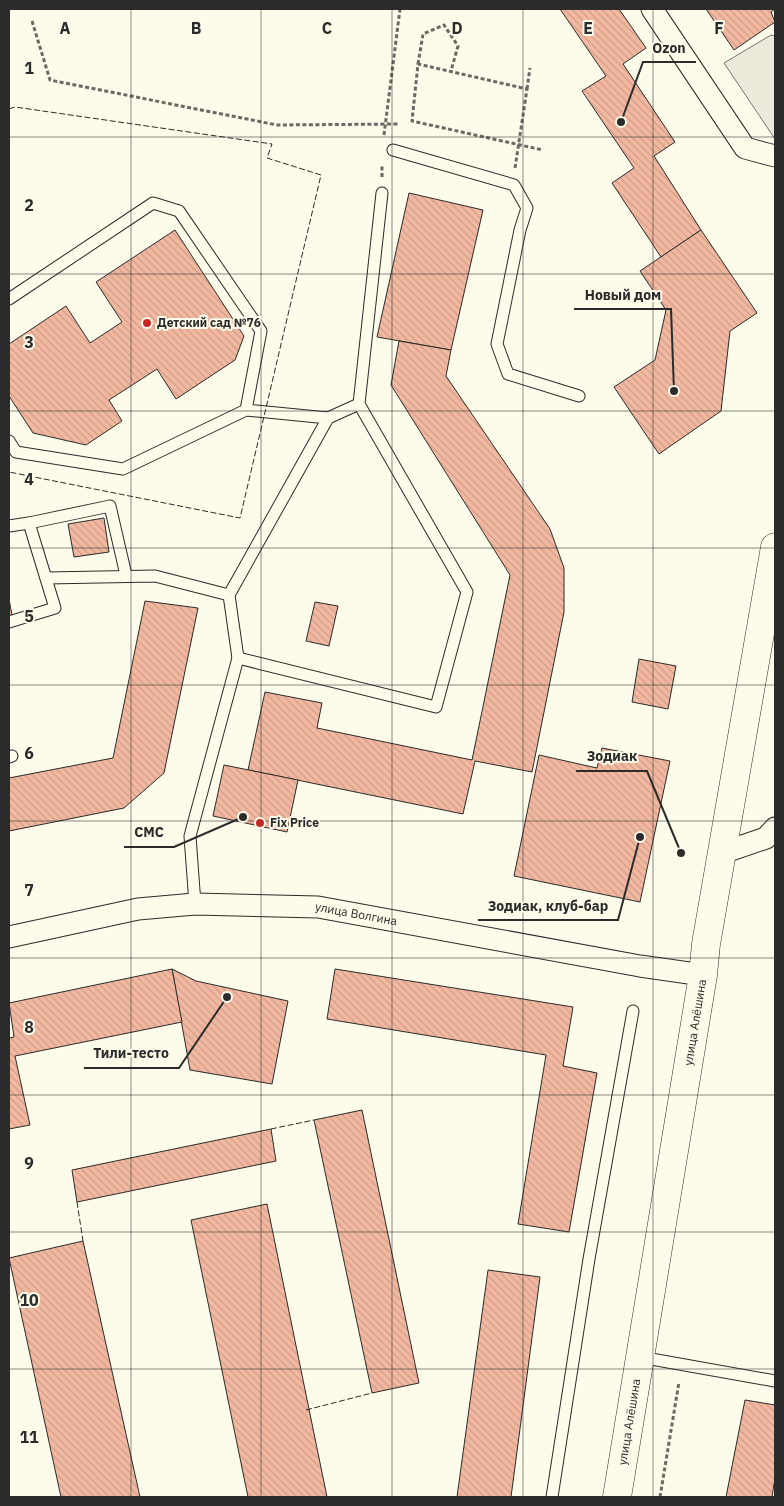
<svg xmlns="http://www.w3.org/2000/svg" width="784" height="1506" viewBox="0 0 784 1506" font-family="'IBM Plex Sans',sans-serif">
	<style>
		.parking { fill: #eceadb; stroke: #74746e }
		.building { fill: url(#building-back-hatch); stroke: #2b2b2b }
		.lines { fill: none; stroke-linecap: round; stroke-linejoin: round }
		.service-casing { stroke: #2b2b2b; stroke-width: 13 }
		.minor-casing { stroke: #2b2b2b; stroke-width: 23 }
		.tertiary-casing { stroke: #2b2b2b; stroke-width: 29 }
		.path { stroke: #6a6964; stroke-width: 3; stroke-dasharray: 4 2.5; stroke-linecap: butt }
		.service { stroke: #fdfbea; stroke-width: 11 }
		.minor { stroke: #fdfbea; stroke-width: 21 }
		.tertiary { stroke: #fdfbea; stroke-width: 28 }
		.fence { stroke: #2b2b2b; stroke-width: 1; stroke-dasharray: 6 2.5; stroke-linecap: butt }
		.grid { fill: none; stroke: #2b2b2b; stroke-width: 1; stroke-opacity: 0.55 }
		.poi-dot { fill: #c62828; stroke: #fdfbea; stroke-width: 2 }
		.labels { text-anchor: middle; stroke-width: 4; stroke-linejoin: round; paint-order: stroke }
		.poi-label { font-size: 12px; font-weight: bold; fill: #2b2b2b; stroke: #fdfbea; text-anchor: start }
		.street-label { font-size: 12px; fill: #2b2b2b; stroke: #fdfbea }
		.grid-label { font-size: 16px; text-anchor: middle; font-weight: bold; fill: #2b2b2b; stroke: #fdfbea; stroke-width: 4; stroke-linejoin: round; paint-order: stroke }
		.leader { fill: none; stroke: #2b2b2b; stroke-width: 2 }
		.callout-dot { fill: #2b2b2b; stroke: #fdfbea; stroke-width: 2 }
		.callout-label { font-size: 14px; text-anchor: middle; font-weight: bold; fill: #2b2b2b; stroke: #fdfbea; stroke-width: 4; stroke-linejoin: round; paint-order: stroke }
	</style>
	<defs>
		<pattern id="building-back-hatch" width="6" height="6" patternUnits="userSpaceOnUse" patternTransform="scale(1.25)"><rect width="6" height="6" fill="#f2b8a0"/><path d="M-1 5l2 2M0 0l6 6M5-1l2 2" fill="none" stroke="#d09e8a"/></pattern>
	</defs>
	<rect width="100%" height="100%" fill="#fdfbea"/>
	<path class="parking" d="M 771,35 L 775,36 L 775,139 L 724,63 Z"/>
	<g class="building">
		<path d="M 560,9 L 619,9 L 646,48 L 623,64 L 675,142 L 654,156 L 701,230 L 661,257 L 612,183 L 634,168 L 582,91 L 606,76 Z"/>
		<path d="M 706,9 L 775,9 L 771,12 L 775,22 L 734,50 Z"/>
		<path d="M 409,193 L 483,210 L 451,350 L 377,337 Z"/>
		<path d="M 175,230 L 244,336 L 235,360 L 176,399 L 157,369 L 109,400 L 122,421 L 86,445 L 33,433 L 9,396 L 9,344 L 66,306 L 90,343 L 122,322 L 96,282 Z"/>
		<path d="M 701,230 L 757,313 L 730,331 L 721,411 L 659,454 L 614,387 L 655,360 L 666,310 L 640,271 Z"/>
		<path d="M 399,341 L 451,350 L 446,376 L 550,529 L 564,568 L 564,612 L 532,772 L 475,761 L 463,814 L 248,770 L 265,692 L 322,703 L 317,728 L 472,760 L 510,575 L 391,385 Z"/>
		<path d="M 104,518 L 109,552 L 74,557 L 68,524 Z"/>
		<path d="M 9,599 L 12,615 L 9,616 Z"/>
		<path d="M 145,601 L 198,608 L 164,773 L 124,808 L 9,831 L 9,778 L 113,758 Z"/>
		<path d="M 315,602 L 338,606 L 329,646 L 306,641 Z"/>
		<path d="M 639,659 L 676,666 L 668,709 L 632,702 Z"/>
		<path d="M 602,748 L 670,761 L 640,902 L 514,876 L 539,755 L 597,768 Z"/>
		<path d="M 224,765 L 298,780 L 287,832 L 213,816 Z"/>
		<path d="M 172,969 L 196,981 L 288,1001 L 272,1084 L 190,1070 Z"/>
		<path d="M 172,969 L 182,1022 L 15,1056 L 30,1125 L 9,1129 L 9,1038 L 14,1037 L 9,1003 Z"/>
		<path d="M 335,969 L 573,1007 L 563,1066 L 597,1073 L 569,1232 L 518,1224 L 546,1055 L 327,1019 Z"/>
		<path d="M 362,1110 L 419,1383 L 372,1393 L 314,1120 Z"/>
		<path d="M 271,1129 L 276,1161 L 77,1202 L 72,1170 Z"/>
		<path d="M 267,1204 L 327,1497 L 248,1497 L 191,1220 Z"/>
		<path d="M 83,1241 L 140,1497 L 61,1497 L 9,1258 Z"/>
		<path d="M 488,1270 L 540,1277 L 511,1497 L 457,1497 Z"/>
		<path d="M 745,1400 L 775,1405 L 775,1478 L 772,1497 L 726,1497 Z"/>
	</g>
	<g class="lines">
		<defs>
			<g id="service">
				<path d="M 393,150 L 514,185 L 527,208 L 520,230 L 497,344 L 508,374 L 579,396"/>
				<path d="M 9,299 L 153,203 L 179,211 L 261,331 L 246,410 L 328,418"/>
				<path d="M 9,441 L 16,452 L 123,469 L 246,410"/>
				<path d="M 29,523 L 110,506 L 126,575"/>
				<path d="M 9,526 L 29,523 L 55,608 L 9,622"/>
				<path d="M 46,578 L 155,576 L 229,595 L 238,658"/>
				<path d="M 229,595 L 328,418 L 359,404"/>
				<path d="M 9,757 L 12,756"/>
				<path d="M 195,904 L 190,836 L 238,658 L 436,707 L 467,592 L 359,404 L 382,193"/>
				<path d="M 640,1357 L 775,1381"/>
				<path d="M 552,1497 L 589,1259 L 633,1011"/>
			</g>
			<g id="minor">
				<path d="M 652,9 L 745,148 L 775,156"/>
				<path d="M 722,853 L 766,838 L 775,828"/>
				<path id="s1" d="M 9,937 L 138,909 L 195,904 L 318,907 L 640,966 L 703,975"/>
			</g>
			<g id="tertiary">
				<path id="s2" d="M 617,1497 L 703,975 L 706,944 L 775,547"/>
			</g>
		</defs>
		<use href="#service" class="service-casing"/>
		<use href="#minor" class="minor-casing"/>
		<use href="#tertiary" class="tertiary-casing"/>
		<g class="path">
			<path d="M 32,21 L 50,80 L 277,125 L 399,124"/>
			<path d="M 418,64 L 423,34 L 444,25 L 458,46 L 451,71"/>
			<path d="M 527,89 L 530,68"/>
			<path d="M 384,135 L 400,9"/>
			<path d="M 515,168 L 527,89 L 418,64 L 412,121 L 543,150"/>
			<path d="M 382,177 L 382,164"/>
			<path d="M 660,1497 L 679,1382"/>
		</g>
		<use href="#service" class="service"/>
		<use href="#minor" class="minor"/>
		<use href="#tertiary" class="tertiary"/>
		<g class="fence">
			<path d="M 9,109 L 15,107 L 272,144 L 267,158 L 321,175 L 240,518 L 9,472"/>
			<path d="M 271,1129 L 314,1120"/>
			<path d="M 77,1202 L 83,1241"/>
			<path d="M 306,1410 L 372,1393"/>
		</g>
	</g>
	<path class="grid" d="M 131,9 L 131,1497M 261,9 L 261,1497M 392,9 L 392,1497M 523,9 L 523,1497M 653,9 L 653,1497M 9,137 L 775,137M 9,274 L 775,274M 9,411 L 775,411M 9,548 L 775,548M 9,685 L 775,685M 9,821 L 775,821M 9,958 L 775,958M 9,1095 L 775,1095M 9,1232 L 775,1232M 9,1369 L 775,1369"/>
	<g class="poi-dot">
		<circle cx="147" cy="323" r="5"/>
		<circle cx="260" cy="823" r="5"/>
	</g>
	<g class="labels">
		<g class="poi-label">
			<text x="157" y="327">Детский сад №76</text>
			<text x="270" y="827">Fix Price</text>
		</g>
		<g class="street-label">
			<text dy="4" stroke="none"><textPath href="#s1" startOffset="351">улица Волгина</textPath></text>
			<text dy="4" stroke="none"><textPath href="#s2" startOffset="481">улица Алёшина</textPath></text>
			<text dy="4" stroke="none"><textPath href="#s2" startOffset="76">улица Алёшина</textPath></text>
		</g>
	</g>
	<g class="grid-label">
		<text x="65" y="34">A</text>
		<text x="196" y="34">B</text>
		<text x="327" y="34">C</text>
		<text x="457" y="34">D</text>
		<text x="588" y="34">E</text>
		<text x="719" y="34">F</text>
		<text x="29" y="74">1</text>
		<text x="29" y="211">2</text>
		<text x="29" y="348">3</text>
		<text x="29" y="485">4</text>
		<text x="29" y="622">5</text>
		<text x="29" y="759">6</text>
		<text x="29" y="896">7</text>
		<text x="29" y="1033">8</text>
		<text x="29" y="1169">9</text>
		<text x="29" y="1306">10</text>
		<text x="29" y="1443">11</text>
	</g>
	<path class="leader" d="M621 122L643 62H696M674 391L671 309H574M681 853L647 771H576M243 817L174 847H124M640 837L618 920H478M227 997L179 1068H84"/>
	<g class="callout-dot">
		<circle cx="621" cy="122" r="5"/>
		<circle cx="674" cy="391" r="5"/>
		<circle cx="681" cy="853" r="5"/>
		<circle cx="243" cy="817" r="5"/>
		<circle cx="640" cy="837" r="5"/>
		<circle cx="227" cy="997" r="5"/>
	</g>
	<g class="callout-label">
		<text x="669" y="53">Ozon</text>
		<text x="623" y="300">Новый дом</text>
		<text x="612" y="761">Зодиак</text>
		<text x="149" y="837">СМС</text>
		<text x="548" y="911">Зодиак, клуб-бар</text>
		<text x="131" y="1058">Тили-тесто</text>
	</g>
	<rect width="784" height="1506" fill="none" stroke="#2b2b2b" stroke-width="20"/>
</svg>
